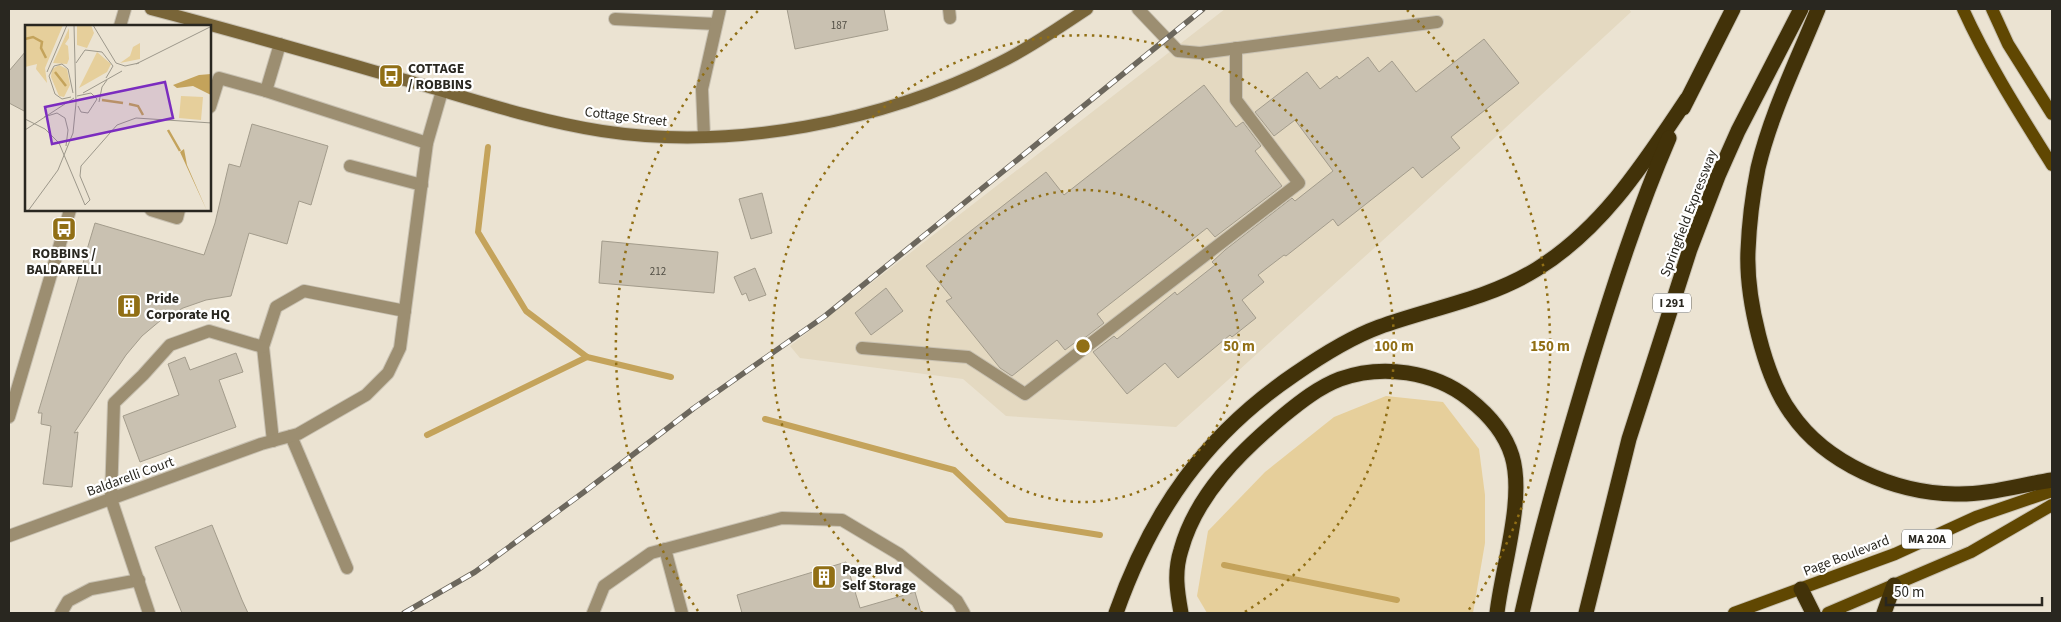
<svg xmlns="http://www.w3.org/2000/svg" width="2061" height="622" viewBox="0 0 2061 622" font-family="'Source Sans 3',sans-serif">
	<style>
		.built { fill: #e4d9c1 }
		.green { fill: #e6cf9b }
		.lines { fill: none; stroke-linecap: round; stroke-linejoin: round }
		.stream { stroke: #c4a35b; stroke-width: 6 }
		.building { fill: #c9c1b1; stroke: #a39c8c }
		.service-casing { stroke: #c8c1b2; stroke-width: 14 }
		.tertiary-casing { stroke: #c8c1b2; stroke-width: 14 }
		.secondary-casing { stroke: #c8c1b2; stroke-width: 14 }
		.primary-casing { stroke: #c8c1b2; stroke-width: 14 }
		.motorway-casing { stroke: #c8c1b2; stroke-width: 17 }
		.service { stroke: #9c8e71; stroke-width: 12 }
		.tertiary { stroke: #9c8e71; stroke-width: 12 }
		.secondary { stroke: #796538; stroke-width: 12 }
		.primary { stroke: #604702; stroke-width: 12 }
		.motorway { stroke: #423209; stroke-width: 15 }
		.rail-casing { stroke: #6c675d; stroke-width: 5.5 }
		.rail { stroke: #fff; stroke-width: 4; stroke-dasharray: 11; stroke-linecap: butt }
		.ring { fill: none; stroke: #916f15; stroke-width: 2.5; stroke-dasharray: 2.5 5 }
		.labels { text-anchor: middle; stroke-width: 4.5; stroke-linejoin: round; paint-order: stroke }
		.number-label { font-size: 11px; fill: #514e44 }
		.shield { fill: #fff; stroke: #696863; stroke-width: 1 }
		.shield-label { font-size: 12px; font-weight: bold; fill: #292720 }
		.poi-label { font-size: 14px; font-weight: bold; fill: #292720; stroke: #fff; text-anchor: start }
		.street-label { font-size: 14px; fill: #292720; stroke: #fff }
		.inset-river { fill: none; stroke: #c4a35b; stroke-width: 2.5 }
		.inset-road { fill: none; stroke: #9d988b; stroke-width: 1 }
		.view { fill: #7b2cbf; fill-opacity: 0.15; stroke: #7b2cbf; stroke-width: 2.5 }
		.inset-edge { fill: none; stroke: #292720; stroke-width: 2.5 }
		.centre { fill: #916f15; stroke: #fff; stroke-width: 2.5 }
		.ring-label { font-size: 15px; text-anchor: middle; font-weight: bold; fill: #916f15; stroke: #fff; stroke-width: 4.5; stroke-linejoin: round; paint-order: stroke }
	</style>
	<rect width="100%" height="100%" fill="#ebe3d2"/>
	<path class="built" d="M 1225,9 L 1629,9 L 1631,12 L 1413,213 L 1176,427 L 1006,416 L 963,379 L 800,358 L 790,346 Z"/>
	<path class="green" d="M 1386,396 L 1443,402 L 1479,449 L 1485,495 L 1485,543 L 1473,613 L 1207,613 L 1197,596 L 1208,531 L 1265,472 L 1334,417 Z"/>
	<g class="lines">
		<g class="stream">
			<path d="M 488,147 L 478,232 L 526,311 L 587,357 L 671,377"/>
			<path d="M 765,419 L 954,470 L 1007,520 L 1100,535"/>
			<path d="M 427,435 L 587,357"/>
			<path d="M 1224,565 L 1397,600"/>
		</g>
	</g>
	<g class="building">
		<path d="M 787,9 L 884,9 L 888,30 L 795,49 Z"/>
		<path d="M 1484,39 L 1519,83 L 1451,137 L 1460,148 L 1422,178 L 1413,167 L 1338,226 L 1333,219 L 1286,256 L 1284,255 L 1258,275 L 1264,282 L 1242,300 L 1256,318 L 1232,337 L 1230,335 L 1178,378 L 1165,363 L 1127,394 L 1093,352 L 1114,336 L 1117,339 L 1175,292 L 1177,295 L 1215,265 L 1212,262 L 1225,250 L 1292,198 L 1295,201 L 1333,171 L 1295,120 L 1274,136 L 1255,112 L 1307,72 L 1320,89 L 1337,76 L 1339,79 L 1368,57 L 1379,72 L 1392,61 L 1416,92 Z"/>
		<path d="M 26,51 L 26,112 L 9,103 L 9,71 Z"/>
		<path d="M 1204,85 L 1236,127 L 1243,122 L 1261,146 L 1255,151 L 1282,186 L 1215,237 L 1207,228 L 1097,314 L 1104,323 L 1082,340 L 1081,338 L 1065,350 L 1057,340 L 1012,376 L 1000,368 L 946,301 L 952,298 L 926,266 L 1046,172 L 1064,195 Z"/>
		<path d="M 252,124 L 328,146 L 311,205 L 299,201 L 287,244 L 249,233 L 231,296 L 206,300 L 183,308 L 161,320 L 142,336 L 126,355 L 74,433 L 78,432 L 72,487 L 43,484 L 51,426 L 41,424 L 42,413 L 38,413 L 95,223 L 204,255 L 215,223 L 229,164 L 240,167 Z"/>
		<path d="M 762,193 L 772,233 L 751,239 L 739,199 Z"/>
		<path d="M 602,241 L 718,252 L 714,293 L 599,283 Z"/>
		<path d="M 755,268 L 766,295 L 749,301 L 746,293 L 742,295 L 734,277 Z"/>
		<path d="M 886,288 L 903,311 L 871,335 L 855,313 Z"/>
		<path d="M 236,353 L 243,372 L 219,380 L 236,427 L 140,462 L 123,416 L 179,395 L 168,364 L 185,357 L 190,370 Z"/>
		<path d="M 212,525 L 242,600 L 248,613 L 182,613 L 155,547 Z"/>
		<path d="M 846,562 L 860,608 L 915,592 L 921,613 L 742,613 L 737,595 Z"/>
	</g>
	<g class="lines">
		<defs>
			<g id="service">
				<path d="M 949,9 L 950,18"/>
				<path d="M 1138,9 L 1178,51 L 1200,53 L 1437,22"/>
				<path d="M 615,19 L 716,24"/>
				<path d="M 280,44 L 266,91 L 427,143"/>
				<path d="M 210,107 L 219,78 L 266,91"/>
				<path d="M 704,136 L 702,89 L 720,9"/>
				<path d="M 350,166 L 422,185"/>
				<path d="M 151,210 L 177,218 L 179,210"/>
				<path d="M 862,348 L 968,357 L 1025,394 L 1299,183 L 1236,100 L 1236,48"/>
				<path d="M 291,436 L 347,568"/>
				<path d="M 273,441 L 263,347 L 276,307 L 304,291 L 405,311"/>
				<path d="M 9,536 L 261,444 L 298,434 L 366,395 L 388,373 L 400,348 L 427,143 L 442,91"/>
				<path d="M 665,549 L 682,613"/>
				<path d="M 61,613 L 68,601 L 91,589 L 139,580"/>
				<path d="M 149,613 L 111,499 L 114,403 L 143,375 L 170,345 L 209,331 L 263,347"/>
				<path d="M 593,613 L 604,586 L 651,553 L 782,518 L 842,520 L 899,554 L 957,601 L 964,613"/>
			</g>
			<g id="tertiary">
				<path d="M 120,26 L 125,9"/>
				<path d="M 9,417 L 70,210"/>
			</g>
			<path id="secondary" d="M 151,9 C 243,33 335,60 426,86 C 484,103 543,122 602,131 C 731,151 883,122 999,63 C 1030,48 1058,28 1087,9"/>
			<g id="primary">
				<path d="M 1963,9 C 1988,64 2020,114 2052,165"/>
				<path d="M 1992,9 L 2008,44 L 2052,114"/>
				<path d="M 1734,613 L 1895,554 L 1976,517 L 2052,491"/>
				<path d="M 1828,613 L 1971,552 L 2052,505"/>
			</g>
			<g id="motorway">
				<path d="M 1818,9 C 1797,61 1771,113 1758,168 C 1753,193 1749,225 1748,251 C 1746,297 1764,376 1791,413 C 1826,464 1895,493 1955,494 C 1987,495 2020,485 2052,480"/>
				<path d="M 1683,108 L 1733,9"/>
				<path d="M 1801,589 L 1813,613"/>
				<path d="M 1116,613 C 1152,511 1205,435 1295,374 C 1321,356 1349,338 1379,327 C 1431,308 1489,299 1537,269 C 1603,228 1644,163 1687,99"/>
				<path d="M 1181,613 C 1177,591 1174,572 1181,550 C 1196,495 1240,452 1283,416 C 1300,402 1319,387 1340,379 C 1382,364 1434,371 1469,399 C 1488,414 1505,433 1512,456 C 1525,499 1502,568 1497,613"/>
				<path d="M 1522,613 C 1541,528 1566,444 1591,360 C 1614,285 1638,210 1669,138"/>
				<path d="M 1586,613 L 1629,439 L 1690,249 L 1718,176 L 1738,131 L 1801,9"/>
				<path d="M 1884,613 L 1894,585"/>
			</g>
		</defs>
		<use href="#service" class="service-casing"/>
		<use href="#tertiary" class="tertiary-casing"/>
		<use href="#secondary" class="secondary-casing"/>
		<use href="#primary" class="primary-casing"/>
		<use href="#motorway" class="motorway-casing"/>
		<use href="#service" class="service"/>
		<use href="#tertiary" class="tertiary"/>
		<use href="#secondary" class="secondary"/>
		<use href="#primary" class="primary"/>
		<use href="#motorway" class="motorway"/>
		<defs>
			<path id="rail" d="M 404,613 L 475,572 L 584,492 L 694,408 L 825,316 L 1203,9"/>
		</defs>
		<use href="#rail" class="rail-casing"/>
		<use href="#rail" class="rail"/>
	</g>
	<g class="ring">
		<circle cx="1083" cy="346" r="156"/>
		<path d="M923 613A311 311 0 1 1 1243 613"/>
		<path d="M698 611A467 467 0 0 1 759 10M1407 10A467 467 0 0 1 1468 611"/>
	</g>
	<defs>
		<symbol id="bus-square" viewBox="-11 -11 22 22"><rect x="-9" y="-9" width="18" height="18" rx="4" fill="#916f15" stroke="#fff"/><path d="M-5-6H5V4H4V6H2V4H-2V6H-4V4H-5ZM-3.5-4V0h7V-4ZM-3.5 1.2v1.5H-2V1.2ZM2 1.2v1.5H3.5V1.2Z" fill="#fff"/></symbol>
		<symbol id="building-square" viewBox="-11 -11 22 22"><rect x="-9" y="-9" width="18" height="18" rx="4" fill="#916f15" stroke="#fff"/><path d="M-4-6H4V6H1V3H-1V6H-4ZM-2.5-4.3h1.7v1.8h-1.7ZM.8-4.3h1.7v1.8H.8ZM-2.5-1h1.7V.8h-1.7ZM.8-1h1.7V.8H.8Z" fill="#fff"/></symbol>
	</defs>
	<g fill-rule="evenodd">
		<use href="#bus-square" x="377" y="62" width="28" height="28"/>
		<use href="#bus-square" x="50" y="215" width="28" height="28"/>
		<use href="#building-square" x="115" y="292" width="28" height="28"/>
		<use href="#building-square" x="810" y="563" width="28" height="28"/>
	</g>
	<g class="labels">
		<g class="number-label">
			<text x="839" y="29">187</text>
			<text x="658" y="275">212</text>
		</g>
		<g class="shield">
			<rect x="1653" y="293.5" width="38" height="19" rx="4"/>
			<rect x="1902" y="529.5" width="50" height="19" rx="4"/>
		</g>
		<g class="shield-label">
			<text x="1672" y="307">I 291</text>
			<text x="1927" y="543">MA 20A</text>
		</g>
		<g class="poi-label">
			<text x="408" y="73">COTTAGE<tspan x="408" dy="16">/ ROBBINS</tspan></text>
			<text x="64" y="258" text-anchor="middle">ROBBINS /<tspan x="64" dy="16">BALDARELLI</tspan></text>
			<text x="146" y="303">Pride<tspan x="146" dy="16">Corporate HQ</tspan></text>
			<text x="842" y="574">Page Blvd<tspan x="842" dy="16">Self Storage</tspan></text>
		</g>
		<g class="street-label">
			<text transform="translate(626 116) rotate(7)" y="5">Cottage Street</text>
			<text transform="translate(1688 213) rotate(-69)" y="5">Springfield Expressway</text>
			<text transform="translate(130 476) rotate(-20)" y="5">Baldarelli Court</text>
			<text transform="translate(1846 555) rotate(-21)" y="5">Page Boulevard</text>
		</g>
	</g>
	<g transform="translate(25 25)">
		<rect width="186" height="186" fill="#ebe3d2"/>
		<path d="M 0,0 L 38,0 L 20,43 L 22,58 L 11,44 L 12,39 L 0,42 ZM 52,0 L 66,0 L 69,8 L 62,23 L 52,20 ZM 44,3 L 44,13 L 40,19 L 43,21 L 44,34 L 42,39 L 28,38 ZM 115,18 L 115,34 L 95,38 L 105,31 L 108,22 ZM 72,27 L 86,39 L 82,47 L 54,63 ZM 34,40 L 42,44 L 45,60 L 39,72 L 34,71 L 26,52 L 27,44 ZM 156,71 L 178,72 L 176,95 L 154,93 Z" fill="#e6cf9b"/>
		<path d="M 186,49 L 186,70 L 168,61 L 152,63 L 148,60 L 174,50 ZM 159,124 L 162,140 L 182,186 L 155,127 Z" fill="#c4a35b"/>
		<path class="inset-river" d="M 0,14 L 8,12 L 17,17 L 16,23 L 21,33M 30,47 L 41,61M 77,75 L 98,78M 104,79 L 113,81 L 118,90M 143,105 L 155,126"/>
		<path class="inset-road" d="M 68,0 L 91,38 L 100,41 L 114,38M 51,38 L 60,25 L 77,27 L 88,41 L 81,53M 111,39 L 187,1M 22,47 L 42,0M 58,68 L 97,46M 52,71 L 66,68 L 72,74 L 63,88 L 56,87 L 53,81M 46,72 L 37,74 L 30,69 L 24,51 L 29,41 L 37,39 L 43,44 L 48,68M 74,77 L 77,62 L 82,55M 19,92 L 32,88 L 40,93 L 43,105 L 41,121M 0,94 L 20,104 L 34,118 L 60,180M 0,105 L 49,73M 60,180 L 65,175 L 55,151 L 56,141 L 92,100 L 111,93 L 187,98M 3,186 L 33,145 L 48,108 L 51,78 L 49,0"/>
		<path class="view" d="M 140,57 L 148,93 L 27,119 L 20,82 Z"/>
		<rect width="186" height="186" class="inset-edge"/>
	</g>
	<circle cx="1083" cy="346" r="8" class="centre"/>
	<g class="ring-label">
		<text x="1239" y="351">50 m</text>
		<text x="1394" y="351">100 m</text>
		<text x="1550" y="351">150 m</text>
	</g>
	<rect width="2061" height="622" fill="none" stroke="#292720" stroke-width="20"/>
	<path d="M1886 597v8h156v-8" fill="none" stroke="#292720" stroke-width="2.5"/>
	<text x="1894" y="597" font-size="15" fill="#292720" stroke="#ffffff" stroke-width="4" paint-order="stroke">50 m</text>
</svg>
